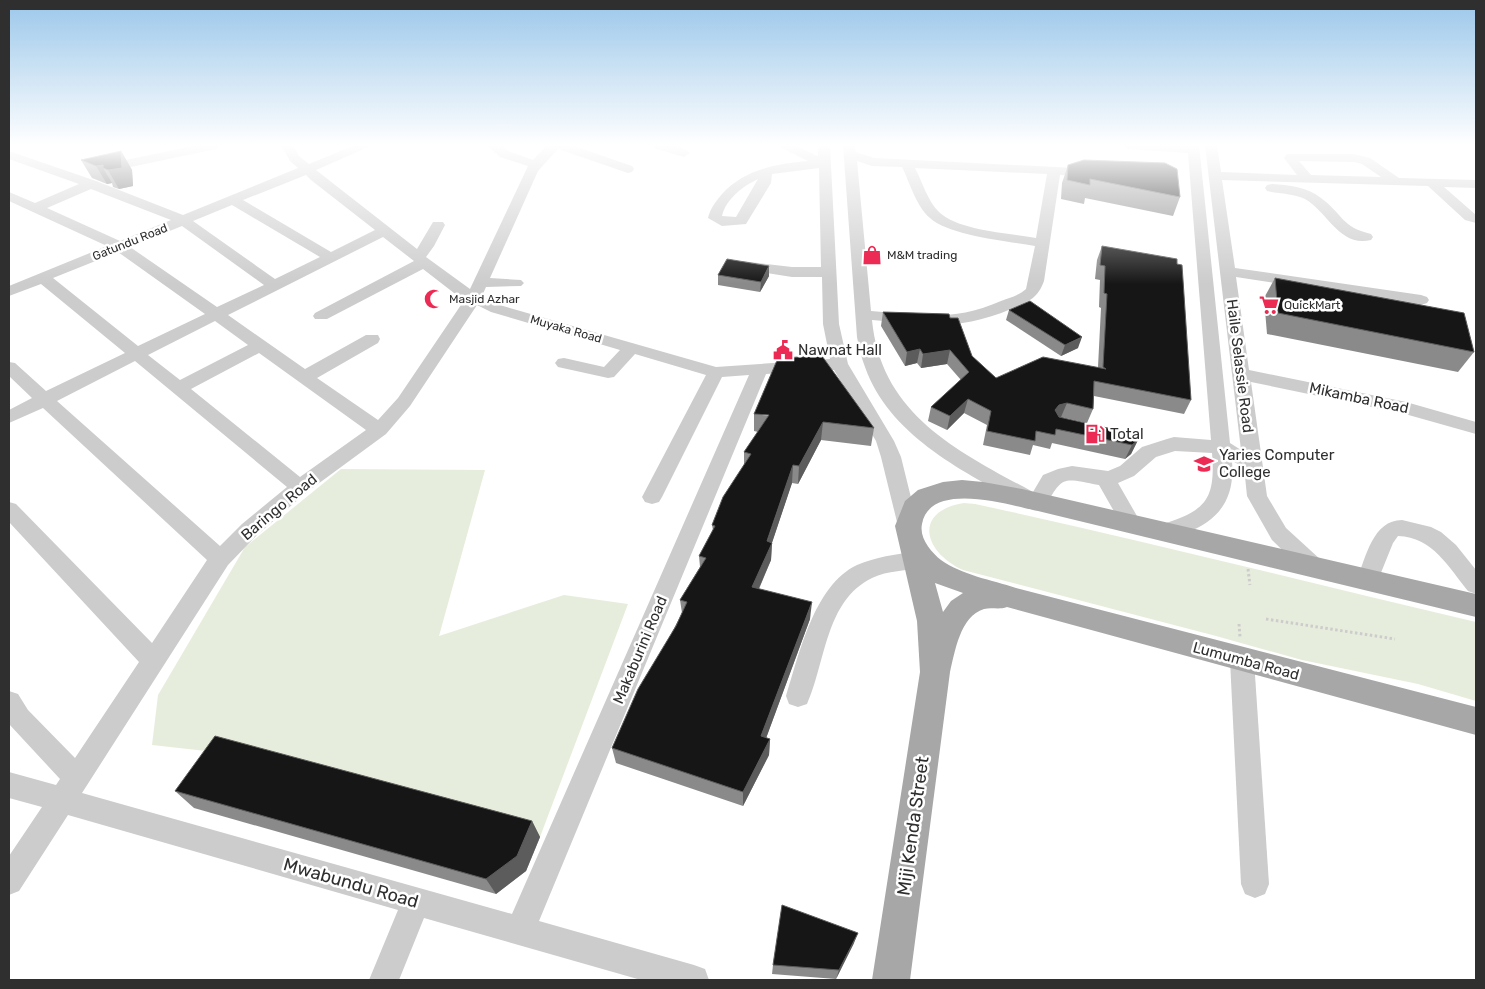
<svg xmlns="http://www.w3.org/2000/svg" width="1485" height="989" viewBox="0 0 1485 989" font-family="Rubik,sans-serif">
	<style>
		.green { fill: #e7eddc }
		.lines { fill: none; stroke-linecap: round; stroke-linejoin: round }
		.path { stroke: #ccc; stroke-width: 3; stroke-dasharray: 2.5 2.5; stroke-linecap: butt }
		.minor { fill: #ccc; fill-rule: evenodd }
		.major { fill: #a7a7a7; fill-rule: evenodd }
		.wall { fill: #8a8a8a }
		.shaded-wall { fill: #5c5c5c }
		.building { fill: #161616; stroke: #5c5c5c }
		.labels { text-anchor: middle; stroke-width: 5; stroke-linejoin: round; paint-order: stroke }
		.far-street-label { font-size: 12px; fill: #2f2f2f; stroke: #fff }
		.far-poi-label { font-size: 12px; fill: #2f2f2f; stroke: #fff; text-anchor: start }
		.poi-label { font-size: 15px; fill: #2f2f2f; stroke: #fff; text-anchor: start }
		.street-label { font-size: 15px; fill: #2f2f2f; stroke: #fff }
		.near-street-label { font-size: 18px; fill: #2f2f2f; stroke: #fff }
	</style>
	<rect width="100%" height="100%" fill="#fff"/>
	<g class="green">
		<path d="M 341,469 L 485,470 L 439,636 L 564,595 L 628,604 L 540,837 L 233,754 L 152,745 L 158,695 L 245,547 Z"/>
		<path d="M 964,503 L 975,504 C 1143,540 1309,583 1476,622 L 1476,701 L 1418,684 L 1302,660 L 1216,636 L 963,570 C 923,552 913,511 964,503 Z"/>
	</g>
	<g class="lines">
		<g class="path">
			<path d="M 1248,569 L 1250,585"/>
			<path d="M 1266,619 L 1395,639"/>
			<path d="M 1239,624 L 1240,637"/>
		</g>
		<g class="minor">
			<path d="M 197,145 L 222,145 L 216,149 L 102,173 L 96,169 L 102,165 Z"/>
			<path d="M 281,145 L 293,145 L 299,156 L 309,164 L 355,145 L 373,145 L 316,170 L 417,249 L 433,222 L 443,222 L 445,225 L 434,246 L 426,257 L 470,289 L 528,166 L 500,157 L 487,145 L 501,145 L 508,151 L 533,160 L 547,145 L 571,145 L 632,166 L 634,169 L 632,172 L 628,173 L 558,149 L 538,171 L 490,278 L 521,280 L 524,283 L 521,286 L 486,287 L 482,296 L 503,306 L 716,367 L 830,359 L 823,324 L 822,277 L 792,277 L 742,269 L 737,268 L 735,265 L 737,262 L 742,261 L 792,267 L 821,267 L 819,168 L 772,174 L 771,183 L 746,224 L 722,226 L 708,218 C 710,209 716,201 722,194 C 745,169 776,164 808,161 L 776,145 L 794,145 L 818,156 L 818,145 L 830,145 L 839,324 L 848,364 L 894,441 L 901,457 L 918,526 L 915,532 L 908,534 L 901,532 L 898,526 L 881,457 L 876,441 L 834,370 L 766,374 L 539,921 L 694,965 L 705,969 L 709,980 L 641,980 L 424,918 L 399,980 L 369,980 L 398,910 L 68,815 L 19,891 L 9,895 L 9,856 L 42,807 L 9,798 L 9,772 L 56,785 L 60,779 L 9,724 L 9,691 L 18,694 L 28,710 L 75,758 L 139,662 L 9,522 L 9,502 L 16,504 L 152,643 L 207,560 L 43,408 L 9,423 L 9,410 L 32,398 L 9,376 L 9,362 L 15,363 L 46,391 L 125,353 L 41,284 L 9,296 L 9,286 L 107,246 L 9,201 L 9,192 L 35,203 L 79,184 L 9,159 L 9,151 L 96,181 L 183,215 L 298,168 L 290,161 ZM 306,175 L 311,180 L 375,230 L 331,252 L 243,200 ZM 758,179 L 736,217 L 722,216 C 726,199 743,186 758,179 ZM 91,189 L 171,220 L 120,241 L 47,208 ZM 232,205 L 320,257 L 275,279 L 193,221 ZM 182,226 L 264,285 L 217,307 L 130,247 ZM 383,237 L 414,261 L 315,313 L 313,316 L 315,319 L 327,319 L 423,269 L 454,293 L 465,299 L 398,398 L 378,420 L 317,378 L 378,343 L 380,339 L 378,335 L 366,335 L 305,369 L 228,315 ZM 118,252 L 205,314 L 138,346 L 53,278 ZM 477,305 L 491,312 L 620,350 L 604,367 L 564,358 L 558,359 L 555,363 L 558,367 L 608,378 L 614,377 L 635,354 L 706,375 L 642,497 L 645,502 L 652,504 L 659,502 L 662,497 L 722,377 L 749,375 L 512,914 L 82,793 L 228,565 L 256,536 L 307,492 L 386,434 L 410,406 ZM 215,321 L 248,345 L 180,380 L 148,355 ZM 259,353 L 366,430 L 300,477 L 191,389 ZM 135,361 L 287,487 L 242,524 L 220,546 L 57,401 Z"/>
			<path d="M 652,145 C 665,145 681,144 690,153 L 684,157 L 654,148 Z"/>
			<path d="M 843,145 L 855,145 L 856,152 L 874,158 L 1094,169 L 1100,173 L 1094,177 L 1060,175 L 1044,281 C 1037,300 1028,301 1011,309 C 959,331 925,325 872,320 C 881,415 959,452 1033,492 L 1043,475 L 1058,469 L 1072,466 L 1108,471 L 1120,466 L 1142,447 L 1167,439 L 1174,437 L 1211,440 L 1188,153 L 1128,149 L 1122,145 L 1199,145 L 1230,443 L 1241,450 L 1205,145 L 1217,145 L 1221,172 L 1297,175 L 1284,158 L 1287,154 L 1354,154 L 1370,158 L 1399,178 L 1476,180 L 1476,188 L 1444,187 L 1476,215 L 1476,223 L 1465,220 L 1428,186 L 1222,180 L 1235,268 L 1421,295 L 1427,297 L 1429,300 L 1427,303 L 1421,305 L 1236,277 L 1249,370 L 1406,402 L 1476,422 L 1476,434 L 1405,414 L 1251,382 L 1267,496 L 1286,528 L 1321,560 L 1324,566 L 1321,572 L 1313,575 L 1305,572 L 1272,540 L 1247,496 L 1244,467 L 1232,461 C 1235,498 1220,520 1186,533 C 1176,536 1169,540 1160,537 L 1157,531 L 1160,525 C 1204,511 1216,502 1212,453 L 1175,451 L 1156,457 L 1134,476 L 1118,483 L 1141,523 L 1138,529 L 1131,531 L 1124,529 L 1099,485 C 1062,478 1063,475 1045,507 L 1038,509 L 1031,507 L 1029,505 L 1020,503 C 961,470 889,435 865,367 C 861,357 859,347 857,337 ZM 857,161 L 872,166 L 902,167 C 910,183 916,206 930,218 C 950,236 1008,241 1035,246 L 1026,289 C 1020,295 1009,298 1001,301 C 953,322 921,315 871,311 ZM 1299,161 L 1354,162 L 1362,164 L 1381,177 L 1311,175 ZM 915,168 L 1047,174 L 1036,238 C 1009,233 959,231 939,212 C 928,202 922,181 915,168 Z"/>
			<path d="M 1272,184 C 1289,185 1307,187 1321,198 C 1343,214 1341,227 1371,234 L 1373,237 L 1371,240 C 1340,248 1327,211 1305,199 C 1293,193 1280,194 1267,191 L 1265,188 L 1267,185 Z"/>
			<path d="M 1402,520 L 1431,527 L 1441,532 L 1456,545 L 1476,570 L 1476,594 L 1468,591 C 1449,568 1433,537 1398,536 L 1393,543 L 1376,585 L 1368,588 L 1360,585 L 1357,579 C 1366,557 1373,520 1402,520 Z"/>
			<path d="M 916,552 L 924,554 L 927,560 L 924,566 C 906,572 888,570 872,578 C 825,601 826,662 807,704 L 798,707 L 789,704 L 786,696 C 799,655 814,585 857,565 C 876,557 895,554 916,552 Z"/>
			<path d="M 1242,650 L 1250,653 L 1254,660 L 1269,884 L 1265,894 L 1255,898 L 1245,894 L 1241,884 L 1230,660 L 1234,653 Z"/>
		</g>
		<path class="major" d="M 962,480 L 983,482 L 1022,489 L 1476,594 L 1476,617 L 1038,511 C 1009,505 930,480 922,524 C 919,538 931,552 941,560 C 962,575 992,580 1016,588 L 1476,707 L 1476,735 L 1007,607 C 999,610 992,607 984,609 C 960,616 955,652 950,672 L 910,980 L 872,980 L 920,672 L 917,621 L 895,526 L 905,501 L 918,490 L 943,482 ZM 935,583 L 963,593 L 951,601 L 943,612 Z"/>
	</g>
	<g class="wall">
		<path d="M 121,151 L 132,170 L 133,186 L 119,189 L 113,187 L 112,183 L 107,184 L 92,178 L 81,160 Z"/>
		<path d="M 1068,165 L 1180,197 L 1173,216 L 1085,198 L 1084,204 L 1061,199 L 1062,183 Z"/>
		<path d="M 1102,246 L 1177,264 L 1191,400 L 1184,414 L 1094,396 L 1093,409 L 1087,423 L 1061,417 L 1138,440 L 1131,454 L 1125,459 L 1052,443 L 1050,449 L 1033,445 L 1030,455 L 983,445 L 987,425 L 964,413 L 947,430 L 928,421 L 931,407 L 961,380 L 947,364 L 921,368 L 917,363 L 905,366 L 881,326 L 883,312 L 950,318 L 972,356 L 996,378 L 1098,367 L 1101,308 L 1099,307 L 1100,280 L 1095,279 L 1097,260 Z"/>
		<path d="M 718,275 L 769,276 L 760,292 L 718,285 Z"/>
		<path d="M 1275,278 L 1474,352 L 1458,372 L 1267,334 L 1264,298 Z"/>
		<path d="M 1009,310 L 1078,348 L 1061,356 L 1006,320 Z"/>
		<path d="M 754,414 L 874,428 L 871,446 L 821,440 L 798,484 L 792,483 L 772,542 L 771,560 L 759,589 L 810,619 L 766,738 L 770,739 L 769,755 L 743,806 L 616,763 L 612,748 L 682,613 L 680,600 L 700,567 L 699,556 L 713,530 L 712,525 L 744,465 L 744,452 L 758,432 L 754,431 Z"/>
		<path d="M 175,791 L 532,821 L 540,837 L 526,871 L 496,894 L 194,808 Z"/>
		<path d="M 854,943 L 836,979 L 772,974 L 773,965 Z"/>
	</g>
	<g class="shaded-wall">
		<path d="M 121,151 L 132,170 L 133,186 L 119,189 L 108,170 Z"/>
		<path d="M 103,165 L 103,168 L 112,183 L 107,184 L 96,166 Z"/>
		<path d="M 769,266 L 769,276 L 760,292 L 761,282 Z"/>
		<path d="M 1082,337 L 1078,348 L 1061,356 L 1065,345 Z"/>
		<path d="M 920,349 L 917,363 L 905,366 L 907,352 Z"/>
		<path d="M 950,350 L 947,364 L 921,368 L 923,354 Z"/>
		<path d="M 968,399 L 964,413 L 947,430 L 950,416 Z"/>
		<path d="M 1067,403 L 1061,417 L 1053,419 L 1055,410 L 1059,405 Z"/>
		<path d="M 823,422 L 821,440 L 798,484 L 799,466 Z"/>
		<path d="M 1138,440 L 1131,454 L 1125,459 L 1132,445 Z"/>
		<path d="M 793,465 L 792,483 L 771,546 L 772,543 L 771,560 L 752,604 L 752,587 Z"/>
		<path d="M 812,602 L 810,619 L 761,752 L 761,736 Z"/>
		<path d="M 770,739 L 769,755 L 743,806 L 743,792 Z"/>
		<path d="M 532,821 L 540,837 L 526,871 L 496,894 L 486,879 Z"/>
		<path d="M 858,933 L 854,943 L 836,979 L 839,970 Z"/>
	</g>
	<g class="building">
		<path d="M 121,151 L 122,168 L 108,170 L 103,168 L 103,165 L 96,166 L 81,160 Z"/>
		<path d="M 1084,160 L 1165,163 L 1177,169 L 1180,197 L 1090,179 L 1090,185 L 1067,180 L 1068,165 Z"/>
		<path d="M 1102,246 L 1177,259 L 1177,264 L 1182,265 L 1191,400 L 1094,381 L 1093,409 L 1067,403 L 1059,405 L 1055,410 L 1059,417 L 1134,434 L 1138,437 L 1138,440 L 1132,445 L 1056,429 L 1055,435 L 1036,431 L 1035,441 L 987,431 L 991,411 L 968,399 L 950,416 L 931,407 L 969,372 L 950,350 L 923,354 L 920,349 L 907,352 L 883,312 L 949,314 L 950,318 L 958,318 L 972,356 L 996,378 L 1043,357 L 1106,369 L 1103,367 L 1107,294 L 1104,293 L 1105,266 L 1100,265 Z"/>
		<path d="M 727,259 L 769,266 L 761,282 L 718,275 Z"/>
		<path d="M 1275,278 L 1464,313 L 1474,352 L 1278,313 Z"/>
		<path d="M 1030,301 L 1082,337 L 1065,345 L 1009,310 Z"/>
		<path d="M 822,356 L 874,428 L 823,422 L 799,466 L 793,465 L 767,541 L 772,543 L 752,587 L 812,602 L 761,736 L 770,739 L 743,792 L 612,748 L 638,689 L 676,626 L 687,602 L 680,600 L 706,558 L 699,556 L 715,526 L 712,525 L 723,497 L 751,454 L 744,452 L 769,415 L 754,414 L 778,358 Z"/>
		<path d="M 215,736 L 532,821 L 517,856 L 486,879 L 175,791 Z"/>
		<path d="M 782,905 L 858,933 L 839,970 L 773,965 Z"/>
	</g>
	<linearGradient id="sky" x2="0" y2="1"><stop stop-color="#9bc7ea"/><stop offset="0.51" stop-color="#fff"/><stop offset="1" stop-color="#fff" stop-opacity="0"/></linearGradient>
	<rect width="1485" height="284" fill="url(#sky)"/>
	<defs>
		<symbol id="shop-bare" viewBox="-9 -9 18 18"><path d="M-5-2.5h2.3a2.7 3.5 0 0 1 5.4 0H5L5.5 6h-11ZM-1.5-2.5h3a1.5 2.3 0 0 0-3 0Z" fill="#ec2b54" stroke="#fff" stroke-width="2.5" paint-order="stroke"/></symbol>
		<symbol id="mosque-bare" viewBox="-9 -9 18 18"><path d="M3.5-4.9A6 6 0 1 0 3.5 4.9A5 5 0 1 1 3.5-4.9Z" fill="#ec2b54" stroke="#fff" stroke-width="2.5" paint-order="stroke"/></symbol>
		<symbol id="supermarket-bare" viewBox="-9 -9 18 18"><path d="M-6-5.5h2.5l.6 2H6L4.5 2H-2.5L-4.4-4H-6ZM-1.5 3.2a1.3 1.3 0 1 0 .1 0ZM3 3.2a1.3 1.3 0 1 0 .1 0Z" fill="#ec2b54" stroke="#fff" stroke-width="2.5" paint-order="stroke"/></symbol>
		<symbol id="civic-bare" viewBox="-9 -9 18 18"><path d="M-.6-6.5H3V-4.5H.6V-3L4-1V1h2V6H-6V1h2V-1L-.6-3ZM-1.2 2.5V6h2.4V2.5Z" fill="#ec2b54" stroke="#fff" stroke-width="2.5" paint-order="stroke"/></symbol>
		<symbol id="fuel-bare" viewBox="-9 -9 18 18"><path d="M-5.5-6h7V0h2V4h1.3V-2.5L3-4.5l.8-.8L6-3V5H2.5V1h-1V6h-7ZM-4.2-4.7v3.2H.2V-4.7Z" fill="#ec2b54" stroke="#fff" stroke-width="2.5" paint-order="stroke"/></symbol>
		<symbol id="university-bare" viewBox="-9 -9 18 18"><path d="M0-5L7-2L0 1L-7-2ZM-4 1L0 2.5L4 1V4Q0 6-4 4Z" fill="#ec2b54" stroke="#fff" stroke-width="2.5" paint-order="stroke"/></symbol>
	</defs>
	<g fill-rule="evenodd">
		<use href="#shop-bare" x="858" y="241" width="28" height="28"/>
		<use href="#mosque-bare" x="420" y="285" width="28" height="28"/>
		<use href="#supermarket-bare" x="1255" y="291" width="28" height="28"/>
		<use href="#civic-bare" x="769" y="336" width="28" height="28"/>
		<use href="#fuel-bare" x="1081" y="420" width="28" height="28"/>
		<use href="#university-bare" x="1190" y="450" width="28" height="28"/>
	</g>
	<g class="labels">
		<g class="far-street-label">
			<text transform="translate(130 242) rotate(-22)" y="4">Gatundu Road</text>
			<text transform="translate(566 329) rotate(16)" y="4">Muyaka Road</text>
		</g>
		<g class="far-poi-label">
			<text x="887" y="259">M&amp;M trading</text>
			<text x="449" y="303">Masjid Azhar</text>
			<text x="1284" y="309">QuickMart</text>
		</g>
		<g class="poi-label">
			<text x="798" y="355">Nawnat Hall</text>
			<text x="1110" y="439">Total</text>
			<text x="1219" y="460">Yaries Computer<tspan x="1219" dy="17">College</tspan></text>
		</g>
		<g class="street-label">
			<text transform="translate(1240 366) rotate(83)" y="5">Haile Selassie Road</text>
			<text transform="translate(1359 398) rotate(12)" y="5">Mikamba Road</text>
			<text transform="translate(279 507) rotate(-40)" y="5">Baringo Road</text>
			<text transform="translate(640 650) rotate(-67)" y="5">Makaburini Road</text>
			<text transform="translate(1246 661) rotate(15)" y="5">Lumumba Road</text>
		</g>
		<g class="near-street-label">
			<text transform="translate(913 826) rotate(-82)" y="6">Miji Kenda Street</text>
			<text transform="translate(351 883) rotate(16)" y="6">Mwabundu Road</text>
		</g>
	</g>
	<rect width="1485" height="989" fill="none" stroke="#2f2f2f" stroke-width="20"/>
</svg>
